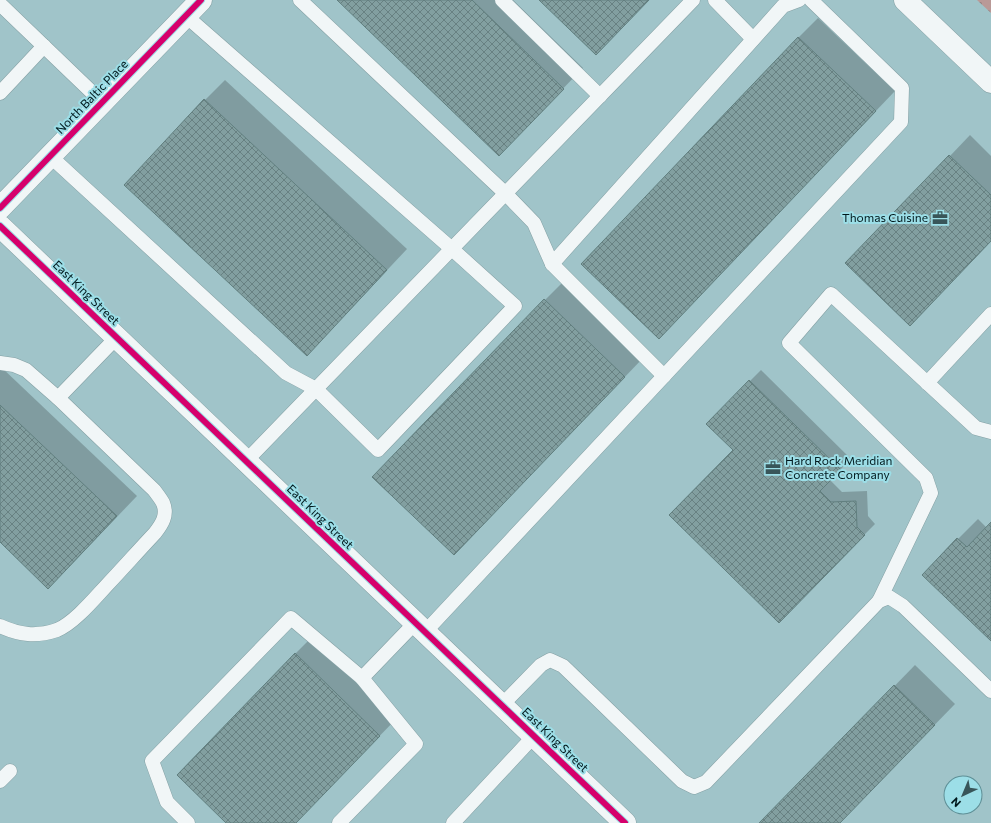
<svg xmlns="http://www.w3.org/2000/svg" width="991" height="823" viewBox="0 0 991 823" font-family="Commissioner,sans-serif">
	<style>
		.cemetery { fill: url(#cemetery-stones) }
		.shadow { fill: #0003 }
		.building { fill: url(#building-cross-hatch); stroke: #617f7f }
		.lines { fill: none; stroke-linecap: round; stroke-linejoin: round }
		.lane-casing { stroke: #84a0a4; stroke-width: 15 }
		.street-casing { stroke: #84a0a4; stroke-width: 23 }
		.secondary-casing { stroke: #84a0a4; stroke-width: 23 }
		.lane { stroke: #f1f6f7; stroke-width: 14 }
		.street { stroke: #f1f6f7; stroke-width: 22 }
		.secondary { stroke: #f1f6f7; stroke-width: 22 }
		.cycleway-casing { stroke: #9cdee7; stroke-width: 8 }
		.cycleway { stroke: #d6006c; stroke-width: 6 }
		.labels { text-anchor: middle; stroke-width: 4; stroke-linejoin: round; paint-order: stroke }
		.street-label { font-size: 12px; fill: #00191d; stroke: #9cdee7 }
		.poi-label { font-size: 12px; fill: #00191d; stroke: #9cdee7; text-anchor: end }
	</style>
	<defs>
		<pattern id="cemetery-stones" width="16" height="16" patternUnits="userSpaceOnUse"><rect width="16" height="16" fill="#b99997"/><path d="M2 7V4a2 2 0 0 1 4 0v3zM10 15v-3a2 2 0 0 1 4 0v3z" fill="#947c7b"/></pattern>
		<pattern id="building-cross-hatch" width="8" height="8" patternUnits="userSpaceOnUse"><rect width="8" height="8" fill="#829fa0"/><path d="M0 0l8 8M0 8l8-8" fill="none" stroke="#688182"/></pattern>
	</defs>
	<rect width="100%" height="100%" fill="#a0c4c9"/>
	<path class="cemetery" d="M 977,0 L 991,0 L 991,13 Z"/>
	<g class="shadow">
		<path d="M 339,0 L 513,0 L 583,68 L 519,134 Z"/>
		<path d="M 818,18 L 895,91 L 679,317 L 798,38 Z"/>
		<path d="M 225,80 L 407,249 L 327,334 L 205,100 Z"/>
		<path d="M 970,135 L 991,156 L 991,240 L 950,156 Z"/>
		<path d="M 565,280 L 645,356 L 474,534 L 545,300 Z"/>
		<path d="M 0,366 L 137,496 L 69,567 L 0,541 Z"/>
		<path d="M 761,370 L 851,459 L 830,480 L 842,492 L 867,491 L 868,516 L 875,524 L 779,621 L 734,450 L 707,424 Z"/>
		<path d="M 978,519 L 987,528 L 991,524 L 991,640 L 958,539 Z"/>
		<path d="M 315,634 L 400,715 L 295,823 L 228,823 L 295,654 Z"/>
		<path d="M 915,665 L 955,704 L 839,823 L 761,823 Z"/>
	</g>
	<g class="building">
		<path d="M 337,0 L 472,0 L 564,89 L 499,156 Z"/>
		<path d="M 539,0 L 649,0 L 596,55 Z"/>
		<path d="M 798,37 L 876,111 L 659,339 L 581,264 Z"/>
		<path d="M 204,99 L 387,270 L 307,356 L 124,185 Z"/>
		<path d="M 949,155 L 991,195 L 991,241 L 910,326 L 845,263 Z"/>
		<path d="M 544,299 L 625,377 L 454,555 L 372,477 Z"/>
		<path d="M 749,380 L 841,470 L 820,491 L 831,502 L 856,501 L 857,527 L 865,535 L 779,623 L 669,515 L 733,450 L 706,424 Z"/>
		<path d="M 0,405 L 117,516 L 48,589 L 0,542 Z"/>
		<path d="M 991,522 L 991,641 L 922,575 L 957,538 L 967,547 Z"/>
		<path d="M 295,653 L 380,736 L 296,823 L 226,823 L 177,775 Z"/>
		<path d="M 894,685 L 935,725 L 840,823 L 759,823 Z"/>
	</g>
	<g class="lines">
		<defs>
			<g id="lane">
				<path d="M 300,0 L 506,194 L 534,223 L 552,264 L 664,376 L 901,122 L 902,88 L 811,0"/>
				<path d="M 502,0 L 600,96"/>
				<path d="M 715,0 L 753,39"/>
				<path d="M 0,4 L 102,102"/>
				<path d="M 0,93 L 44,46"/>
				<path d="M 50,156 L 286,373 L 316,389 L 378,450 L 515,306 L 452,249 L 186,16"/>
				<path d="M 552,264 L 783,6 L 799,0"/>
				<path d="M 0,363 L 14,365 L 26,370 L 58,398 L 154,490 C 157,494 161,499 163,503 C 168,515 162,524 155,533 C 139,550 123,568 107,585 C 94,599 74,623 57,630 C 36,637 20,635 0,626"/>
				<path d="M 927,383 L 991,314"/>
				<path d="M 58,398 L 117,337"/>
				<path d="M 246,461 L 693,0"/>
				<path d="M 879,601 L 931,493 L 926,478 L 789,343 L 831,294 L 976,428 L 991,432"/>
				<path d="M 425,632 L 664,376"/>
				<path d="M 362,678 L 415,623"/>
				<path d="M 502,705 L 541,665 L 550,660 L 563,666 L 682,781 L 694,787 L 706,782 L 879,601 L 889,597 L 903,606 L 991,691"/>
				<path d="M 0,781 L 10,771"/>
				<path d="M 188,823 L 167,802 L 152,761 L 291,618 L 362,678 L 416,744 L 339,823"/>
				<path d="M 453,823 L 534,736"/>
			</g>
			<g id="street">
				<path d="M 0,208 L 201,0"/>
				<path d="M 0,226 L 625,823"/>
			</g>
			<path id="secondary" d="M 905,0 L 991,82"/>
		</defs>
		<use href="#lane" class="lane-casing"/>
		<use href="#street" class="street-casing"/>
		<use href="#secondary" class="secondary-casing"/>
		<use href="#lane" class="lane"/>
		<use href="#street" class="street"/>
		<use href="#secondary" class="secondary"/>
		<defs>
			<g id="cycleway">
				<path d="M 0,208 L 201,0"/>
				<path d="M 0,226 L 625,823"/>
			</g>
		</defs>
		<use href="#cycleway" class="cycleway-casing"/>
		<use href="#cycleway" class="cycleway"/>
	</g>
	<defs>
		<symbol id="office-bare" viewBox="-9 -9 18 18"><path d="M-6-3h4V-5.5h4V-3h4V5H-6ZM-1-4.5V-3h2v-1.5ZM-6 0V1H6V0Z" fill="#385559" stroke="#9cdee7" stroke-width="2.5" paint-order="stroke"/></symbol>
	</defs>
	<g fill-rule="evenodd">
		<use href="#office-bare" x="929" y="207" width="22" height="22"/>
		<use href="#office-bare" x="762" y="457" width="22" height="22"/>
	</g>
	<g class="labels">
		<g class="street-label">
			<text transform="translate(92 97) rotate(-46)" y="4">North Baltic Place</text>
			<text transform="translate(86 293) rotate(44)" y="4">East King Street</text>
			<text transform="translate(320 517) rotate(44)" y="4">East King Street</text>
			<text transform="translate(555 740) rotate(44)" y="4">East King Street</text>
		</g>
		<g class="poi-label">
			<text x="928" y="222">Thomas Cuisine</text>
			<text x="785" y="465" text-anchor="start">Hard Rock Meridian<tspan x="785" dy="14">Concrete Company</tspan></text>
		</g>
	</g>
	<g transform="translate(963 795) rotate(224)"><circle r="19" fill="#9cdee7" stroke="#5e8f96"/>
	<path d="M0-3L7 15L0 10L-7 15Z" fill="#385559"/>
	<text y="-6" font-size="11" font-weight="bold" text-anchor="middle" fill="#00191d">N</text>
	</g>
</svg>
